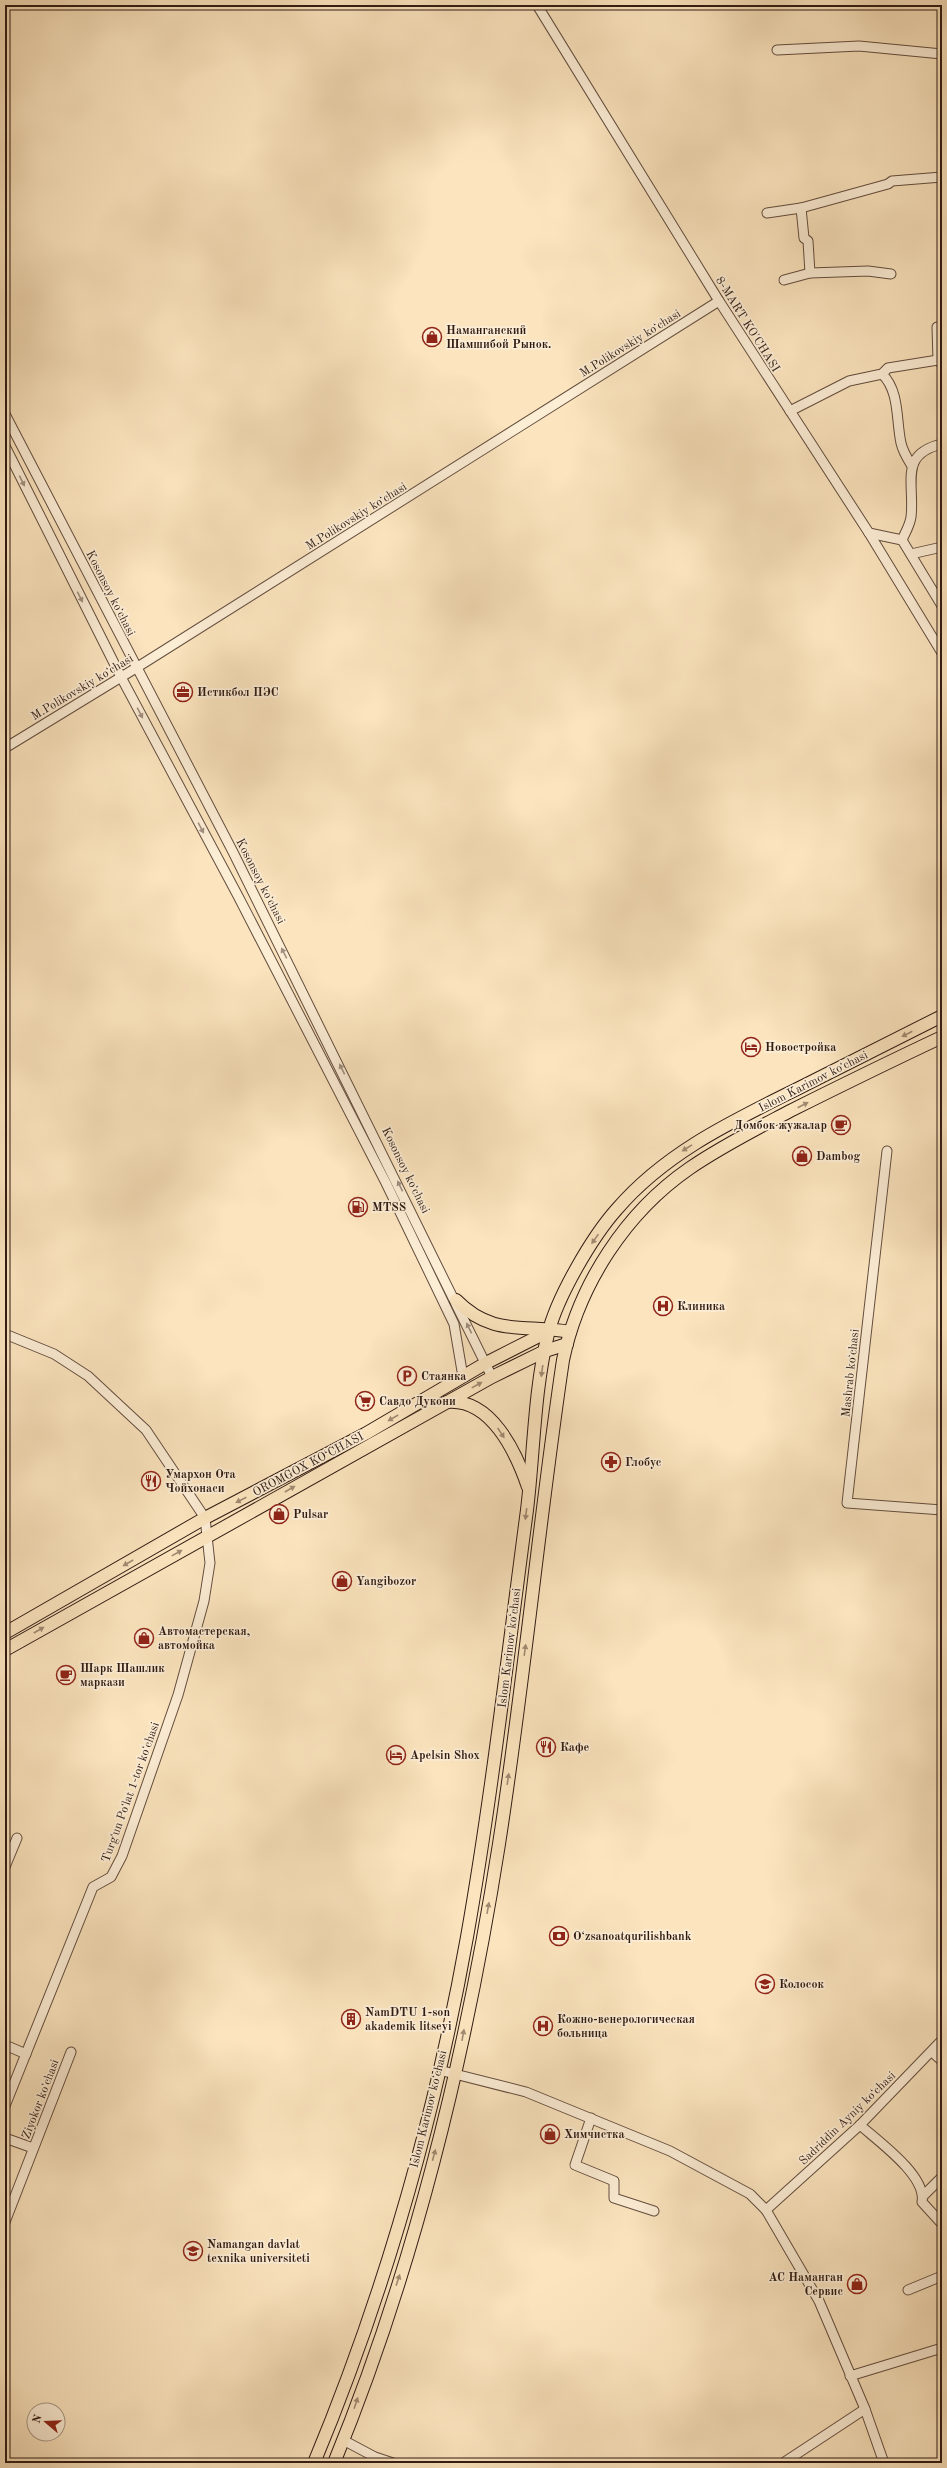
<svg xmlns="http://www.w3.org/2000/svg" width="947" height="2468" viewBox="0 0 947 2468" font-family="'Old Standard TT',serif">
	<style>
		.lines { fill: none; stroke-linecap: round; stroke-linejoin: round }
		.minor-casing { stroke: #634d3e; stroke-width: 11 }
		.major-casing { stroke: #301b13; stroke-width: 14 }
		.minor { stroke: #fcedd5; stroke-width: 9 }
		.major { stroke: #fbe4be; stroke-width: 12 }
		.oneway { fill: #a08e7e }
		.oneway2 { fill: #a08a71 }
		.labels { text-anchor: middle; stroke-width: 3.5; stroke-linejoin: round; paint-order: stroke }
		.street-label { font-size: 12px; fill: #301b13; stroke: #fcedd5 }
		.poi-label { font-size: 12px; font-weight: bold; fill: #301b13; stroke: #fcedd5; text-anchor: start }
	</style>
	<rect width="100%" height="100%" fill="#fbe4be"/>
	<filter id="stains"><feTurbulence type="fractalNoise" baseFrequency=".005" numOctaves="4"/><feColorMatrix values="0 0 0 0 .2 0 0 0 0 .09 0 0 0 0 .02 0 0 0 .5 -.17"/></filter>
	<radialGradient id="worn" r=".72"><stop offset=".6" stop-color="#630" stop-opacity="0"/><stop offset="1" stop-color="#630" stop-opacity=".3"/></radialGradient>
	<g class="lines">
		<defs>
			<g id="minor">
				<path d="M 537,5 L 719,301 L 869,533 L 942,653"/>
				<path d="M 777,50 L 859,46 L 942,54"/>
				<path d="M 801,208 L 804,238 L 808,241 L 810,273 L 868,271 L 891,274"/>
				<path d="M 767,213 L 801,208 L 888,184 L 892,181 L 942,177"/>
				<path d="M 784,280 L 810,273"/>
				<path d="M 937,327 L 938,360"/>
				<path d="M 882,374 C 900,391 896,421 901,443 C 903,452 907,458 912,466"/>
				<path d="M 790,411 L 849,381 L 882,374 L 888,368 L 938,360 L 942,364"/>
				<path d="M 5,414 L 233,852 L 492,1377"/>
				<path d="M 5,446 L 121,677 L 238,896 L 386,1183 L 454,1324 L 463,1377"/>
				<path d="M 869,533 L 902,540 L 942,606"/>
				<path d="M 902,540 C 905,533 910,525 911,517 C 915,484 898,454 942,444"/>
				<path d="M 911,554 L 942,547"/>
				<path d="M 5,748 L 136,668 L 719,301"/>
				<path d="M 887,1151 L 847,1503 L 942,1510"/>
				<path d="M 5,1334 L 54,1354 L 88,1376 L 146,1430 L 205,1518 L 210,1563 L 204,1601 L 178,1695 L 122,1856 L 111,1877 L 93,1887 L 5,2106"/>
				<path d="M 5,1867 L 17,1838"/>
				<path d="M 5,2045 L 26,2054"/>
				<path d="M 932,2052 L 942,2061"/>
				<path d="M 439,2070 L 526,2092 L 670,2151 L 750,2194 L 766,2210 L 819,2301 L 865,2409 L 884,2463"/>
				<path d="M 591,2118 L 575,2165 L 614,2181 L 614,2198 L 654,2211"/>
				<path d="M 860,2125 C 878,2141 927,2176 922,2202 L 942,2224"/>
				<path d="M 5,2138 L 33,2148"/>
				<path d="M 923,2196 L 942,2177"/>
				<path d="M 766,2210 L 860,2125 L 942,2040"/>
				<path d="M 5,2222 L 71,2052"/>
				<path d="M 908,2290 L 942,2276"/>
				<path d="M 850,2376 L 942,2348"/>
				<path d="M 343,2440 L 375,2457 L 393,2463"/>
				<path d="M 783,2463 L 865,2409"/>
			</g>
			<g id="major">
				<path d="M 456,1300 C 492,1337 525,1324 570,1332"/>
				<path d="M 447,1402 C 491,1398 516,1452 528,1487"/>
				<path d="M 5,1633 L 205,1518 L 365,1434 L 486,1363 L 549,1331"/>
				<path d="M 5,1650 L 492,1377 L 545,1351 L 567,1344"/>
				<path d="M 314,2463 C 384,2295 435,2116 467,1937 C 492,1795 508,1652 527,1510 C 534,1452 534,1391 548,1334 C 557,1297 592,1237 617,1209 C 666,1152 733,1121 799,1088 C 846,1064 894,1040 942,1016"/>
				<path d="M 334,2463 C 415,2266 466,2054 499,1844 C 524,1683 539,1521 563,1360 C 579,1284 626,1212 690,1168 C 722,1146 756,1129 790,1111 C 840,1086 891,1061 942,1037"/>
			</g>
		</defs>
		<use href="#minor" class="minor-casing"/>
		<use href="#major" class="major-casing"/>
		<use href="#minor" class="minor"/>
		<use href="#major" class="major"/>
	</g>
	<defs><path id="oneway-solid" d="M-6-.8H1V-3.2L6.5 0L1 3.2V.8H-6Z"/></defs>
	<g class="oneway">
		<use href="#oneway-solid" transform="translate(22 481) rotate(64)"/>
		<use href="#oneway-solid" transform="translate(80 597) rotate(63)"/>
		<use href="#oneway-solid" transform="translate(140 713) rotate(62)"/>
		<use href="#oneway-solid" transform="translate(201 828) rotate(62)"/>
		<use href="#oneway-solid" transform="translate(284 953) rotate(-117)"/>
		<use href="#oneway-solid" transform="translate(342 1069) rotate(-116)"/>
		<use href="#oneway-solid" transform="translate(400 1186) rotate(-116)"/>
		<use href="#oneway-solid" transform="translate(469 1328) rotate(-116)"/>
	</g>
	<g class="oneway2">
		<use href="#oneway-solid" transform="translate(907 1034) rotate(153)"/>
		<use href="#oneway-solid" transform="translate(803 1105) rotate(-27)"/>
		<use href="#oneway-solid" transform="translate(687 1148) rotate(148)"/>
		<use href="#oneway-solid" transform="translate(595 1239) rotate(125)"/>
		<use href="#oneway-solid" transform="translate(542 1371) rotate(98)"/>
		<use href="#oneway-solid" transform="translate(477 1385) rotate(-29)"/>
		<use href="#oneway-solid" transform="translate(393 1418) rotate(150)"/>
		<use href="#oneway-solid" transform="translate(501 1433) rotate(56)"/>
		<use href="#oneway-solid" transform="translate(290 1489) rotate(-30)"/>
		<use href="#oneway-solid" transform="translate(241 1500) rotate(153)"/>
		<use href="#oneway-solid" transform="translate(526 1514) rotate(97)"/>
		<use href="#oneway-solid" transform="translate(177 1553) rotate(-29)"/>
		<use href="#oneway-solid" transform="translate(128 1563) rotate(150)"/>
		<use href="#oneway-solid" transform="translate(39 1630) rotate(-30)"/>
		<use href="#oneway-solid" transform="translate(525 1650) rotate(-82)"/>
		<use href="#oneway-solid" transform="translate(508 1779) rotate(-82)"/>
		<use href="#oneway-solid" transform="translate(488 1908) rotate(-80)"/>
		<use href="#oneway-solid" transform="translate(463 2035) rotate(-80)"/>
		<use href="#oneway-solid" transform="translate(434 2155) rotate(-75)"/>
		<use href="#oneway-solid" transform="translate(398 2280) rotate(-72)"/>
		<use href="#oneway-solid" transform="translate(356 2403) rotate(-71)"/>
	</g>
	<defs>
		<symbol id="shop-ring" viewBox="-11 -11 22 22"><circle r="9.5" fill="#fcedd5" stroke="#8f2418" stroke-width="1.5"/><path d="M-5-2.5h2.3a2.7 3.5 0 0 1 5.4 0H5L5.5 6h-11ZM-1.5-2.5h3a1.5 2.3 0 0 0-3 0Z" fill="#8f2418"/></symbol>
		<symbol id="office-ring" viewBox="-11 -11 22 22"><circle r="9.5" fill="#fcedd5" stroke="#8f2418" stroke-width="1.5"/><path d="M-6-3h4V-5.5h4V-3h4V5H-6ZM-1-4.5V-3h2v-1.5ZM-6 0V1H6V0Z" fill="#8f2418"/></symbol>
		<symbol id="hotel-ring" viewBox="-11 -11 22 22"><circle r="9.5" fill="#fcedd5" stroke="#8f2418" stroke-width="1.5"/><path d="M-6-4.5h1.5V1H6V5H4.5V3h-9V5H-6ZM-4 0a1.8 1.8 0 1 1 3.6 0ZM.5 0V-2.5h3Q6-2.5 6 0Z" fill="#8f2418"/></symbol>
		<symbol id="cafe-ring" viewBox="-11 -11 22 22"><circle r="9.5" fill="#fcedd5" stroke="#8f2418" stroke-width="1.5"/><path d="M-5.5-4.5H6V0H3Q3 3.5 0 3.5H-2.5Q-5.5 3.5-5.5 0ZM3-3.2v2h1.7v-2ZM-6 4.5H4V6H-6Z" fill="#8f2418"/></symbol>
		<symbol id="fuel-ring" viewBox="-11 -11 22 22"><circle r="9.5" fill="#fcedd5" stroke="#8f2418" stroke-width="1.5"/><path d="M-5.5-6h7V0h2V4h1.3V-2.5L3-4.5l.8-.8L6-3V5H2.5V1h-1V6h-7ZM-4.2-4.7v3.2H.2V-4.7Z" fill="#8f2418"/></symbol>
		<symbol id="hospital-ring" viewBox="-11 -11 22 22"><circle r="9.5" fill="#fcedd5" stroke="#8f2418" stroke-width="1.5"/><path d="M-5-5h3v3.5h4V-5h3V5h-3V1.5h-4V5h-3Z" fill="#8f2418"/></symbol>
		<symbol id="parking-ring" viewBox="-11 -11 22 22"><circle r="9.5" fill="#fcedd5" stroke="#8f2418" stroke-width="1.5"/><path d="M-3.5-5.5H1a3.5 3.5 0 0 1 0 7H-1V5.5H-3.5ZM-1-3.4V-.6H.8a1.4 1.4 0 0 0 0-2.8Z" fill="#8f2418"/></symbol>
		<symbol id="supermarket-ring" viewBox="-11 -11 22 22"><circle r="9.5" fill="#fcedd5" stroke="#8f2418" stroke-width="1.5"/><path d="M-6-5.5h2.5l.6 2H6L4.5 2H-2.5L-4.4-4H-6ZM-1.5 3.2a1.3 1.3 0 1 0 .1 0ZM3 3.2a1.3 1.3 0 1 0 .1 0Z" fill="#8f2418"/></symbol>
		<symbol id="pharmacy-ring" viewBox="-11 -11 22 22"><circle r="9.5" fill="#fcedd5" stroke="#8f2418" stroke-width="1.5"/><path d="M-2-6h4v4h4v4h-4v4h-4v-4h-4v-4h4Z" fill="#8f2418"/></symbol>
		<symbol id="restaurant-ring" viewBox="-11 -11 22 22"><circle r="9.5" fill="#fcedd5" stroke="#8f2418" stroke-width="1.5"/><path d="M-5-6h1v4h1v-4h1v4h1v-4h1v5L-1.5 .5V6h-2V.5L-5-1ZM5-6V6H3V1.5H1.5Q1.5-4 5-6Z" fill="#8f2418"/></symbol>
		<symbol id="bank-ring" viewBox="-11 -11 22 22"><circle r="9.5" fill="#fcedd5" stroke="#8f2418" stroke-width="1.5"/><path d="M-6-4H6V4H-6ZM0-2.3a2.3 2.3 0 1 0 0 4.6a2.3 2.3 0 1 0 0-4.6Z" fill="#8f2418"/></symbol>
		<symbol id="school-ring" viewBox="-11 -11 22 22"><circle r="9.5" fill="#fcedd5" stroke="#8f2418" stroke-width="1.5"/><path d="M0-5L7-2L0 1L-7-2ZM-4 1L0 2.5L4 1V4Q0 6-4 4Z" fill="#8f2418"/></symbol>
		<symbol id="building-ring" viewBox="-11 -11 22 22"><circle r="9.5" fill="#fcedd5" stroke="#8f2418" stroke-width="1.5"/><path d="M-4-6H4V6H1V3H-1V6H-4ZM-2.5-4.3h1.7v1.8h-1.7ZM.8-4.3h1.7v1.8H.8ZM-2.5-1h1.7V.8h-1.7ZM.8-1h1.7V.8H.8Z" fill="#8f2418"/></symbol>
		<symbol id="university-ring" viewBox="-11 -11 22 22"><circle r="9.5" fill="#fcedd5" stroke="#8f2418" stroke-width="1.5"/><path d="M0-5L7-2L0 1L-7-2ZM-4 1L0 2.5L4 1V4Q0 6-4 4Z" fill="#8f2418"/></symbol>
	</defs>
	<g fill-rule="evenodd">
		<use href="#shop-ring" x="421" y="326" width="22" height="22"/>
		<use href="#office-ring" x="172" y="681" width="22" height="22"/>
		<use href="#hotel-ring" x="740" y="1036" width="22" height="22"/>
		<use href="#cafe-ring" x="830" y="1114" width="22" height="22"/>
		<use href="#shop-ring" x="791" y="1145" width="22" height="22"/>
		<use href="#fuel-ring" x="347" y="1196" width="22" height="22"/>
		<use href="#hospital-ring" x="652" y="1295" width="22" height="22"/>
		<use href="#parking-ring" x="396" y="1365" width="22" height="22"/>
		<use href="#supermarket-ring" x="354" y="1390" width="22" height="22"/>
		<use href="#pharmacy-ring" x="600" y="1451" width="22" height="22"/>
		<use href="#restaurant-ring" x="140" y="1470" width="22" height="22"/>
		<use href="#shop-ring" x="268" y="1503" width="22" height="22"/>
		<use href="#shop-ring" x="331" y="1570" width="22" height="22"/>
		<use href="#shop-ring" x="133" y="1627" width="22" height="22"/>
		<use href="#cafe-ring" x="55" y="1664" width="22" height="22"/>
		<use href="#restaurant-ring" x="535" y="1736" width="22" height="22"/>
		<use href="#hotel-ring" x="385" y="1744" width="22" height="22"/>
		<use href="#bank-ring" x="548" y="1925" width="22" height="22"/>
		<use href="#school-ring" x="754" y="1973" width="22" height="22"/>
		<use href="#building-ring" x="340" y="2008" width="22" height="22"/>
		<use href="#hospital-ring" x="532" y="2015" width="22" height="22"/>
		<use href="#shop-ring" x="539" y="2123" width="22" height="22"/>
		<use href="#university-ring" x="182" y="2240" width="22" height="22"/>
		<use href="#shop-ring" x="846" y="2273" width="22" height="22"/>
	</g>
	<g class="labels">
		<g class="street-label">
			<text transform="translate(748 324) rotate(58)" y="4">8-MART KO'CHASI</text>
			<text transform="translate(630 343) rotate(-32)" y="4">M.Polikovskiy koʻchasi</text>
			<text transform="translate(356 516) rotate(-32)" y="4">M.Polikovskiy koʻchasi</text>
			<text transform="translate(111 593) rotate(63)" y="4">Kosonsoy koʻchasi</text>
			<text transform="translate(82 687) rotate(-31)" y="4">M.Polikovskiy koʻchasi</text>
			<text transform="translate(261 881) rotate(63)" y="4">Kosonsoy koʻchasi</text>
			<text transform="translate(813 1081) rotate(-27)" y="4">Islom Karimov koʻchasi</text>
			<text transform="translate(406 1170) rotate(64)" y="4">Kosonsoy koʻchasi</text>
			<text transform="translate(850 1373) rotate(-84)" y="4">Mashrab koʻchasi</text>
			<text transform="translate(308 1464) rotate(-28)" y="4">OROMGOX KO‘CHASI</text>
			<text transform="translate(509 1648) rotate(-83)" y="4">Islom Karimov koʻchasi</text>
			<text transform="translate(130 1792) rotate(-70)" y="4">Turgʻun Poʻlat 1-tor koʻchasi</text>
			<text transform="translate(40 2099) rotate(-69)" y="4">Ziyokor koʻchasi</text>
			<text transform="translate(428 2109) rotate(-76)" y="4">Islom Karimov koʻchasi</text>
			<text transform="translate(847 2118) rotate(-44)" y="4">Sadriddin Ayniy koʻchasi</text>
		</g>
		<g class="poi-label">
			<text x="446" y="334">Наманганский<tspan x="446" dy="14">Шамшибой Рынок.</tspan></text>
			<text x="197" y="696">Истикбол ПЭС</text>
			<text x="765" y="1051">Новостройка</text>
			<text x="827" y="1129" text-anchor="end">Домбок жужалар</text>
			<text x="816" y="1160">Dambog</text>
			<text x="372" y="1211">MTSS</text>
			<text x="677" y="1310">Клиника</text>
			<text x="421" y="1380">Стаянка</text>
			<text x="379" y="1405">Савдо Дукони</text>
			<text x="625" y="1466">Глобус</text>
			<text x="165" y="1478">Умархон Ота<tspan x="165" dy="14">Чойхонаси</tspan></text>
			<text x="293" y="1518">Pulsar</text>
			<text x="356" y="1585">Yangibozor</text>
			<text x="158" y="1635">Автомастерская,<tspan x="158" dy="14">автомойка</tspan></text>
			<text x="80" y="1672">Шарк Шашлик<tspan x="80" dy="14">маркази</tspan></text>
			<text x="560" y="1751">Кафе</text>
			<text x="410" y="1759">Apelsin Shox</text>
			<text x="573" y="1940">Oʻzsanoatqurilishbank</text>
			<text x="779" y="1988">Колосок</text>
			<text x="365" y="2016">NamDTU 1-son<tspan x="365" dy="14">akademik litseyi</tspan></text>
			<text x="557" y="2023">Кожно-венерологическая<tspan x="557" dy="14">больница</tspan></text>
			<text x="564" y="2138">Химчистка</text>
			<text x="207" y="2248">Namangan davlat<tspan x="207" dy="14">texnika universiteti</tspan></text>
			<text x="843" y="2281" text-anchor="end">АС Наманган<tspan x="843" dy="14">Сервис</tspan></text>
		</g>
	</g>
	<rect width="947" height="2468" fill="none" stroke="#fbe4be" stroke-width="20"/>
	<rect x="6" y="6" width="935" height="2456" fill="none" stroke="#301b13" stroke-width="2"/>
	<rect x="10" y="10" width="927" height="2448" fill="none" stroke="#301b13"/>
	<g transform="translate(46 2422) rotate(289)"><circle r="19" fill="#fcedd5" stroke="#aa9987"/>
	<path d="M0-3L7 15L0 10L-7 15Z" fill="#8f2418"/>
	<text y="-6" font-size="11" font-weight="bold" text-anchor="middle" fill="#301b13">N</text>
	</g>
	<rect width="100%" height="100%" filter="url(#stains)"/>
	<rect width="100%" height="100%" fill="url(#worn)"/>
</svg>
